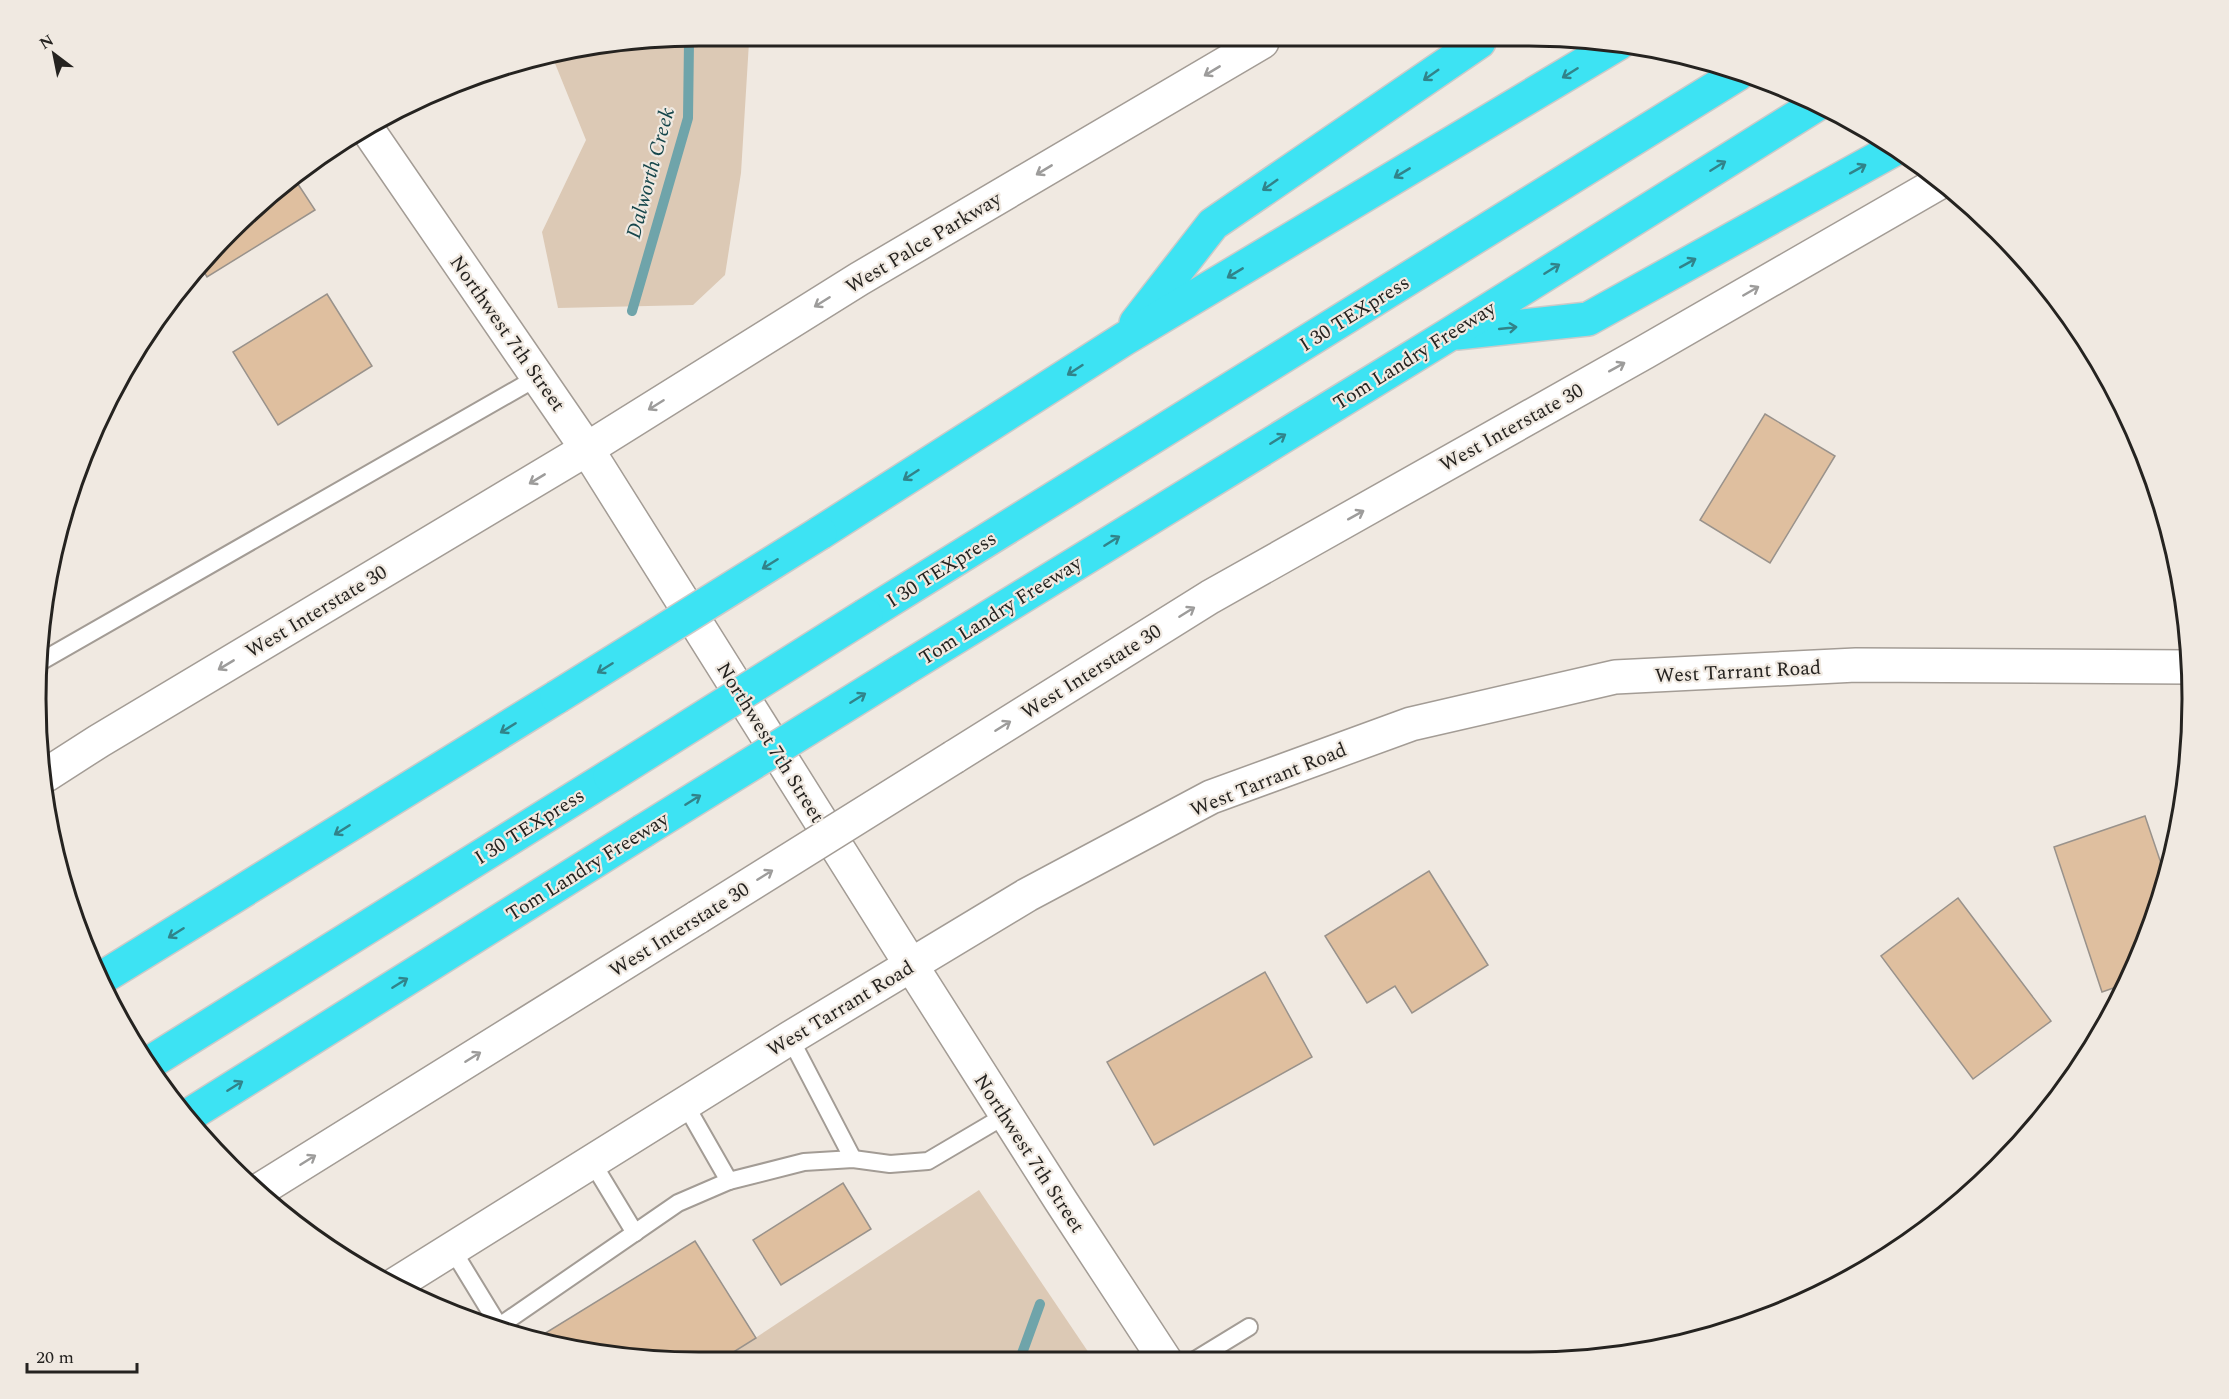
<svg xmlns="http://www.w3.org/2000/svg" width="2229" height="1399" viewBox="0 0 2229 1399" font-family="Spectral,serif">
	<style>
		.green { fill: #dcc9b5 }
		.lines { fill: none; stroke-linecap: round; stroke-linejoin: round }
		.stream { stroke: #6fa4aa; stroke-width: 10 }
		.building { fill: #dfbf9f; stroke: #99928b; stroke-width: 1.5 }
		.lane-casing { stroke: #a39c95; stroke-width: 20 }
		.secondary-casing { stroke: #a39c95; stroke-width: 36 }
		.highway-casing { stroke: #cbcac9; stroke-width: 36 }
		.lane { stroke: #fff; stroke-width: 16 }
		.secondary { stroke: #fff; stroke-width: 33 }
		.highway { stroke: #3de3f3; stroke-width: 33 }
		.secondary-bridge-casing { stroke: #a39c95; stroke-width: 36; stroke-linecap: butt }
		.highway-bridge-casing { stroke: #cbcac9; stroke-width: 36; stroke-linecap: butt }
		.secondary-bridge { stroke: #fff; stroke-width: 33 }
		.highway-bridge { stroke: #3de3f3; stroke-width: 33 }
		.oneway { stroke: #9d9c9b }
		.oneway2 { stroke: #31838a }
		.labels { text-anchor: middle; stroke-width: 4.5; stroke-linejoin: round; paint-order: stroke }
		.street-label { font-size: 20px; fill: #252320; stroke: #f0e9e1 }
		.water-label { font-size: 21px; font-style: italic; fill: #15464b; stroke: #f0e9e1 }
		.rim { fill: none; stroke: #252320; stroke-width: 3 }
	</style>
	<rect width="100%" height="100%" fill="#f0e9e1"/>
	<g class="green">
		<path d="M 613,42 L 749,42 L 741,173 L 725,275 L 693,305 L 558,308 L 542,232 L 586,140 L 552,56 Z"/>
		<path d="M 979,1190 L 1093,1359 L 725,1358 Z"/>
	</g>
	<g class="lines">
		<g class="stream">
			<path d="M 632,311 L 688,118 L 689,42"/>
			<path d="M 1020,1359 L 1040,1304"/>
		</g>
	</g>
	<g class="building">
		<path d="M 294,178 L 315,210 L 207,277 L 200,265 L 231,230 Z"/>
		<path d="M 327,294 L 372,366 L 278,425 L 233,352 Z"/>
		<path d="M 1765,414 L 1835,456 L 1770,563 L 1700,520 Z"/>
		<path d="M 2145,816 L 2167,881 L 2128,983 L 2102,992 L 2054,847 Z"/>
		<path d="M 1429,871 L 1488,965 L 1412,1013 L 1395,986 L 1367,1003 L 1325,936 Z"/>
		<path d="M 1958,898 L 2051,1021 L 1973,1079 L 1881,956 Z"/>
		<path d="M 1265,972 L 1312,1057 L 1154,1145 L 1107,1062 Z"/>
		<path d="M 843,1183 L 871,1229 L 781,1285 L 753,1240 Z"/>
		<path d="M 695,1241 L 756,1338 L 724,1358 L 613,1357 L 539,1337 Z"/>
	</g>
	<g class="lines">
		<defs>
			<g id="lane">
				<path d="M 40,662 L 538,377"/>
				<path d="M 790,1038 L 853,1159"/>
				<path d="M 685,1104 L 729,1181"/>
				<path d="M 592,1162 L 635,1233"/>
				<path d="M 452,1249 L 499,1326"/>
				<path d="M 498,1327 L 678,1203 L 729,1181 L 804,1162 L 853,1159 L 890,1164 L 928,1161 L 1006,1115"/>
				<path d="M 1195,1360 L 1249,1327"/>
			</g>
			<g id="secondary">
				<path d="M 368,130 L 587,449 L 911,965 L 1061,1201 L 1165,1360"/>
				<path d="M 954,757 L 1210,597 L 1645,352 L 1942,181"/>
				<path d="M 46,775 L 99,741 L 587,449 L 859,279 L 1262,42"/>
				<path d="M 258,1191 L 698,917"/>
				<path d="M 396,1284 L 790,1038 L 1027,895 L 1211,797 L 1411,724 L 1615,677 L 1856,665 L 2189,667"/>
			</g>
			<g id="highway">
				<path d="M 1136,323 L 1213,224 L 1479,42"/>
				<path d="M 1457,333 L 1588,319 L 1893,150"/>
				<path d="M 820,533 L 1124,339 L 1619,43"/>
				<path d="M 866,615 L 1738,74"/>
				<path d="M 901,671 L 1450,334 L 1816,105"/>
				<path d="M 100,979 L 557,697"/>
				<path d="M 146,1065 L 610,776"/>
				<path d="M 186,1117 L 643,831"/>
			</g>
		</defs>
		<use href="#lane" class="lane-casing"/>
		<use href="#secondary" class="secondary-casing"/>
		<use href="#highway" class="highway-casing"/>
		<use href="#lane" class="lane"/>
		<use href="#secondary" class="secondary"/>
		<use href="#highway" class="highway"/>
		<defs>
			<path id="secondary-bridge" d="M 698,917 L 954,757"/>
			<g id="highway-bridge">
				<path d="M 557,697 L 820,533"/>
				<path d="M 610,776 L 866,615"/>
				<path d="M 643,831 L 901,671"/>
			</g>
		</defs>
		<use href="#secondary-bridge" class="secondary-bridge-casing"/>
		<use href="#highway-bridge" class="highway-bridge-casing"/>
		<use href="#secondary-bridge" class="secondary-bridge"/>
		<use href="#highway-bridge" class="highway-bridge"/>
	</g>
	<defs><path id="oneway-shaft" d="M-6 0H5M1.5-3L5.5 0L1.5 3" fill="none" stroke-width="1.6" stroke-linecap="round" stroke-linejoin="round" transform="scale(1.5)"/></defs>
	<g class="oneway">
		<use href="#oneway-shaft" transform="translate(1212 71) rotate(149)"/>
		<use href="#oneway-shaft" transform="translate(1044 170) rotate(149)"/>
		<use href="#oneway-shaft" transform="translate(1751 291) rotate(-30)"/>
		<use href="#oneway-shaft" transform="translate(822 302) rotate(148)"/>
		<use href="#oneway-shaft" transform="translate(1617 367) rotate(-29)"/>
		<use href="#oneway-shaft" transform="translate(656 405) rotate(148)"/>
		<use href="#oneway-shaft" transform="translate(537 479) rotate(149)"/>
		<use href="#oneway-shaft" transform="translate(1356 515) rotate(-29)"/>
		<use href="#oneway-shaft" transform="translate(1187 612) rotate(-32)"/>
		<use href="#oneway-shaft" transform="translate(226 665) rotate(149)"/>
		<use href="#oneway-shaft" transform="translate(1003 726) rotate(-32)"/>
		<use href="#oneway-shaft" transform="translate(765 875) rotate(-32)"/>
		<use href="#oneway-shaft" transform="translate(473 1057) rotate(-32)"/>
		<use href="#oneway-shaft" transform="translate(308 1160) rotate(-32)"/>
	</g>
	<g class="oneway2">
		<use href="#oneway-shaft" transform="translate(1570 73) rotate(148)"/>
		<use href="#oneway-shaft" transform="translate(1431 75) rotate(145)"/>
		<use href="#oneway-shaft" transform="translate(1718 166) rotate(-32)"/>
		<use href="#oneway-shaft" transform="translate(1858 169) rotate(-29)"/>
		<use href="#oneway-shaft" transform="translate(1402 173) rotate(149)"/>
		<use href="#oneway-shaft" transform="translate(1270 185) rotate(145)"/>
		<use href="#oneway-shaft" transform="translate(1688 263) rotate(-29)"/>
		<use href="#oneway-shaft" transform="translate(1552 269) rotate(-32)"/>
		<use href="#oneway-shaft" transform="translate(1235 273) rotate(149)"/>
		<use href="#oneway-shaft" transform="translate(1508 328) rotate(-6)"/>
		<use href="#oneway-shaft" transform="translate(1075 370) rotate(147)"/>
		<use href="#oneway-shaft" transform="translate(1278 439) rotate(-32)"/>
		<use href="#oneway-shaft" transform="translate(911 475) rotate(147)"/>
		<use href="#oneway-shaft" transform="translate(1112 541) rotate(-32)"/>
		<use href="#oneway-shaft" transform="translate(770 564) rotate(148)"/>
		<use href="#oneway-shaft" transform="translate(605 668) rotate(148)"/>
		<use href="#oneway-shaft" transform="translate(858 698) rotate(-32)"/>
		<use href="#oneway-shaft" transform="translate(508 728) rotate(148)"/>
		<use href="#oneway-shaft" transform="translate(693 800) rotate(-32)"/>
		<use href="#oneway-shaft" transform="translate(342 830) rotate(148)"/>
		<use href="#oneway-shaft" transform="translate(176 933) rotate(148)"/>
		<use href="#oneway-shaft" transform="translate(400 983) rotate(-32)"/>
		<use href="#oneway-shaft" transform="translate(235 1086) rotate(-32)"/>
	</g>
	<g class="labels">
		<g class="street-label">
			<text transform="translate(923 242) rotate(-31)" y="7">West Palce Parkway</text>
			<text transform="translate(1354 313) rotate(-32)" y="7">I 30 TEXpress</text>
			<text transform="translate(508 333) rotate(55)" y="7">Northwest 7th Street</text>
			<text transform="translate(1414 355) rotate(-32)" y="7">Tom Landry Freeway</text>
			<text transform="translate(1511 427) rotate(-29)" y="7">West Interstate 30</text>
			<text transform="translate(941 569) rotate(-32)" y="7">I 30 TEXpress</text>
			<text transform="translate(1000 610) rotate(-32)" y="7">Tom Landry Freeway</text>
			<text transform="translate(316 611) rotate(-31)" y="7">West Interstate 30</text>
			<text transform="translate(1091 671) rotate(-32)" y="7">West Interstate 30</text>
			<text transform="translate(1738 671) rotate(-3)" y="7">West Tarrant Road</text>
			<text transform="translate(771 742) rotate(58)" y="7">Northwest 7th Street</text>
			<text transform="translate(1268 779) rotate(-22)" y="7">West Tarrant Road</text>
			<text transform="translate(529 826) rotate(-32)" y="7">I 30 TEXpress</text>
			<text transform="translate(587 866) rotate(-32)" y="7">Tom Landry Freeway</text>
			<text transform="translate(679 929) rotate(-32)" y="7">West Interstate 30</text>
			<text transform="translate(840 1008) rotate(-31)" y="7">West Tarrant Road</text>
			<text transform="translate(1030 1153) rotate(57)" y="7">Northwest 7th Street</text>
		</g>
		<g class="water-label">
			<text transform="translate(650 173) rotate(-75)" y="7">Dalworth Creek</text>
		</g>
	</g>
	<path d="M0 0H2229V1399H0ZM699 46H1529A653 653 0 0 1 2182 699V699A653 653 0 0 1 1529 1352H699A653 653 0 0 1 46 699V699A653 653 0 0 1 699 46Z" fill="#f0e9e1" fill-rule="evenodd"/>
	<path class="rim" d="M699 46H1529A653 653 0 0 1 2182 699V699A653 653 0 0 1 1529 1352H699A653 653 0 0 1 46 699V699A653 653 0 0 1 699 46Z"/>
	<g transform="translate(54 54) rotate(328)" stroke="#f0e9e1" stroke-width="4.5" paint-order="stroke">
	<path d="M0-4.5L10 22L0 15L-10 22Z" fill="#252320"/>
	<text y="-9" font-size="16" font-weight="bold" text-anchor="middle" fill="#252320">N</text>
	</g>
	<path d="M27 1363v9h110v-9" fill="none" stroke="#252320" stroke-width="3"/>
	<text x="36" y="1363" font-size="18" fill="#252320" stroke="#f0e9e1" stroke-width="4.5" paint-order="stroke">20 m</text>
</svg>
